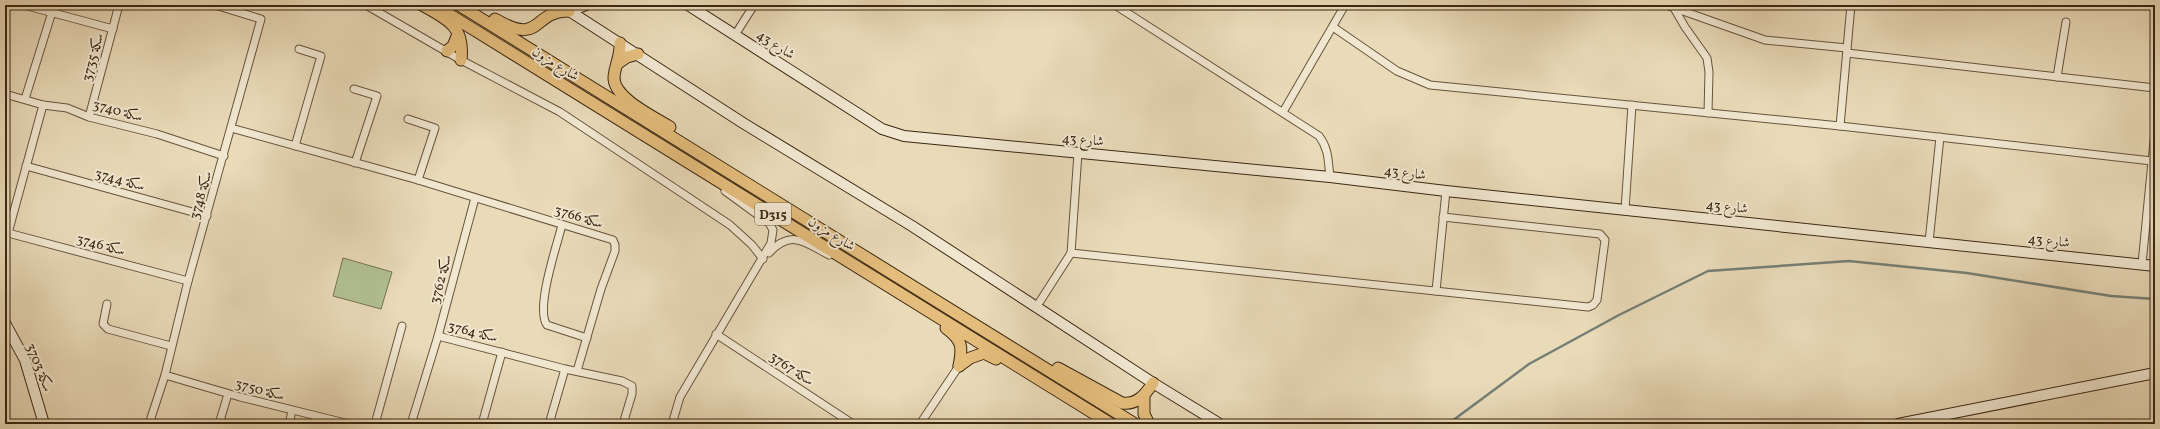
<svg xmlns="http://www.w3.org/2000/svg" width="2160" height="429" viewBox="0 0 2160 429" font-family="Vollkorn,Amiri,serif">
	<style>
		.green { fill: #b1c193; stroke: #767452 }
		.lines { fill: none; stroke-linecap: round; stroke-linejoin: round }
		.stream { stroke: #747f75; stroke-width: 2.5 }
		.street-casing { stroke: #66543c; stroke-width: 9 }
		.secondary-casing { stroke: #3b2712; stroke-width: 12 }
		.primary-casing { stroke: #3b2712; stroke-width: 13 }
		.street { stroke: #f1e7d1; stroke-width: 7 }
		.secondary { stroke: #f1e7d1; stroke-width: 10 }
		.primary { stroke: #e4bd7c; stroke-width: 11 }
		.labels { text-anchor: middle; stroke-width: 4; stroke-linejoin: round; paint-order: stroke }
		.shield { fill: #f1e7d1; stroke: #72614b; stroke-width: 1 }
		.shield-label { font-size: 13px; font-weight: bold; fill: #3b2712 }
		.street-label { font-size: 14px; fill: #3b2712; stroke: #f1e7d1 }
	</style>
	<rect width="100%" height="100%" fill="#e9dab8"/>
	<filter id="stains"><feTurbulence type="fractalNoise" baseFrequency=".005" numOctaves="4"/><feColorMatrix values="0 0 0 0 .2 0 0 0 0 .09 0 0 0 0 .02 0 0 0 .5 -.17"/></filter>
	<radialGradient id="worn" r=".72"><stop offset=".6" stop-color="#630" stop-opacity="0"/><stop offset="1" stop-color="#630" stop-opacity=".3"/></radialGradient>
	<path class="green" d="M 343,258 L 392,272 L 381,309 L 333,296 Z"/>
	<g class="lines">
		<path class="stream" d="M 1448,424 L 1529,364 L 1619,315 L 1708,271 L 1849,261 L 1967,273 L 2111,296 L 2155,299"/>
		<defs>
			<g id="street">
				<path d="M 24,5 L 113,29"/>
				<path d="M 366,5 L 461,60 L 560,112 L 730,225 L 752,245 L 763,259"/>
				<path d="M 1115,5 L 1319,136 C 1329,149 1328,161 1330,177"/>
				<path d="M 1666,5 L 1765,40 L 1847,48"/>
				<path d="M 1674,8 L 1685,27 L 1707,58 L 1709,72 L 1708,113"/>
				<path d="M 1333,27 L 1397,71 L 1430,85 L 1840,126 L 2152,161"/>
				<path d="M 735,35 L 754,5"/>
				<path d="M 1847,53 L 2155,88"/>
				<path d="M 2057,77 L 2066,22"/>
				<path d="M 354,89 L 377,96 L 355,163"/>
				<path d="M 5,94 L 43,105 L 67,108 L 89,117 L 157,134 L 224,156"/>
				<path d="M 25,99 L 52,12"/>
				<path d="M 1283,112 L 1345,5"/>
				<path d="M 89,117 L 119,5"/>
				<path d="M 408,119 L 435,128 L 418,180"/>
				<path d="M 1840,126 L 1851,5"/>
				<path d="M 231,128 L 418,180 L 613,240 L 615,245 L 615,251 L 601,289 L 577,371"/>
				<path d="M 295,146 L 321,56 L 299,49"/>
				<path d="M 26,166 L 207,216"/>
				<path d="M 1625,210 L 1632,105"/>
				<path d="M 562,225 C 557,245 535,309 547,325 L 587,338"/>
				<path d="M 8,233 L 188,281"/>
				<path d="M 5,235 L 8,233 L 43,105"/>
				<path d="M 1929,242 L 1940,137"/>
				<path d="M 769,253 C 791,229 805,242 829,255"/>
				<path d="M 1071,253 L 1588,307 L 1593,305 L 1597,300 L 1605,240 L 1600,234 L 1443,217"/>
				<path d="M 2142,264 L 2155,131"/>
				<path d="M 1436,291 L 1446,191"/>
				<path d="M 107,304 L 103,324 L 108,329 L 171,346"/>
				<path d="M 1037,306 L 1071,253 L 1078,153"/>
				<path d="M 716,334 L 853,424"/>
				<path d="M 438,336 L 565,369 L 622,381 L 632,386 L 632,394 L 623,424"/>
				<path d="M 165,375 L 240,397 L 349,424"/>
				<path d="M 149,424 L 165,375 L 188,281 L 261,19 L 215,5"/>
				<path d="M 219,424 L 228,394"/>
				<path d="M 289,424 L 292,411"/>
				<path d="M 375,424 L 402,326"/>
				<path d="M 411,424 L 438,336 L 475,198"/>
				<path d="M 482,424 L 502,352"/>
				<path d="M 549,424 L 565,369"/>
				<path d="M 672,424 L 680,397 L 771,243 L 773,230 L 769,223 L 725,191"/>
				<path d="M 920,424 L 959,366"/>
			</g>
			<g id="secondary">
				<path d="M 560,5 L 743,123 L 912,226 L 1153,383 L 1220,424"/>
				<path d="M 688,5 L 882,129 L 904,136 L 1330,177 L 1446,191 L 2155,266"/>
				<path d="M 569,11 L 586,5"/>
				<path d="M 5,323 L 25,360 L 44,424"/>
				<path d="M 1898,424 L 2155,373"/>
			</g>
			<g id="primary">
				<path d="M 422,5 C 447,19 465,26 461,60"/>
				<path d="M 434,5 L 1111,424"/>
				<path d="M 459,5 L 1135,424"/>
				<path d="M 495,19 C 543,47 531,11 569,11"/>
				<path d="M 620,43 C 621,55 615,65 614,77 C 613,98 654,117 670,127"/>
				<path d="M 447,51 L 453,46 L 458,34"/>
				<path d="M 617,64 L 627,57 L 638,54"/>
				<path d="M 946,328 C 962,340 963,346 959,366"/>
				<path d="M 959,366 L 970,358 L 984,353 L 996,359"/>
				<path d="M 1058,368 L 1122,403 C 1137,405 1145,395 1153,383"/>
				<path d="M 1144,397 L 1144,414 L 1149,424"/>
			</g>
		</defs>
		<use href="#street" class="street-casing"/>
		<use href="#secondary" class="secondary-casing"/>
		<use href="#primary" class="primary-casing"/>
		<use href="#street" class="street"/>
		<use href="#secondary" class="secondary"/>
		<use href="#primary" class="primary"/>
	</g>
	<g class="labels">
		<rect class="shield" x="755" y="203" width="36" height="22" rx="3"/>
		<g class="shield-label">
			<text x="773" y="219">D315</text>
		</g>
		<g class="street-label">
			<text transform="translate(776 44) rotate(32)" y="5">شارع 43</text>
			<text transform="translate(92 57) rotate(-75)" y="5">سكة 3735</text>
			<text transform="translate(556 63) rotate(32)" y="5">شارع مزون</text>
			<text transform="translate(118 110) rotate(15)" y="5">سكة 3740</text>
			<text transform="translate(1083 139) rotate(5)" y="5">شارع 43</text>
			<text transform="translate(1405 172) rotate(7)" y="5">شارع 43</text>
			<text transform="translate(120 179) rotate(15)" y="5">سكة 3744</text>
			<text transform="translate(200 195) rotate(-74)" y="5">سكة 3748</text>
			<text transform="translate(1727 206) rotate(6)" y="5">شارع 43</text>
			<text transform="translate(579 216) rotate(17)" y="5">سكة 3766</text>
			<text transform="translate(832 233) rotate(32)" y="5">شارع مزون</text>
			<text transform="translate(2049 240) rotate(6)" y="5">شارع 43</text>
			<text transform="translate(101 244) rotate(15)" y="5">سكة 3746</text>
			<text transform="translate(440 279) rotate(-75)" y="5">سكة 3762</text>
			<text transform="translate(473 331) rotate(14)" y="5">سكة 3764</text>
			<text transform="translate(40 367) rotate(68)" y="5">سكة 3703</text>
			<text transform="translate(792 368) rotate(33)" y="5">سكة 3767</text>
			<text transform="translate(260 389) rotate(15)" y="5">سكة 3750</text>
		</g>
	</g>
	<rect width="2160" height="429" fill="none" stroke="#e9dab8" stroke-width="20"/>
	<rect x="6" y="6" width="2148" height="417" fill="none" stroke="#3b2712" stroke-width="2"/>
	<rect x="10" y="10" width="2140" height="409" fill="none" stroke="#3b2712"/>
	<rect width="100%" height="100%" filter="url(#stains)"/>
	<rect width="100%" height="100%" fill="url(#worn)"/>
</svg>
